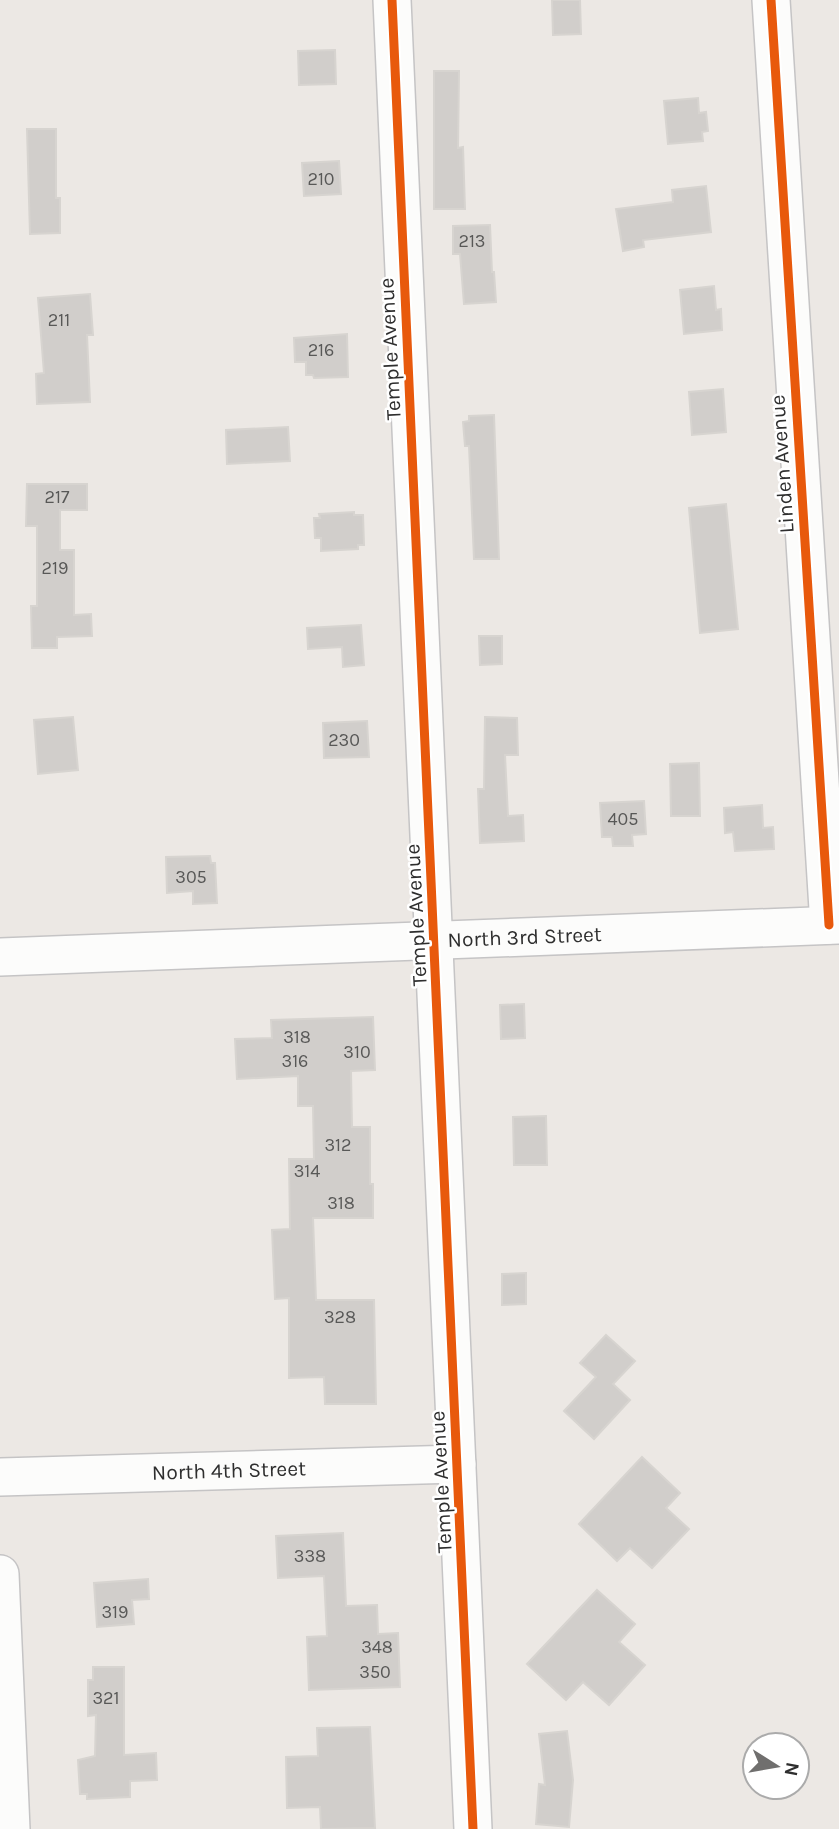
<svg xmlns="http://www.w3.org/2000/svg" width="839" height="1829" viewBox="0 0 839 1829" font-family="Karla,sans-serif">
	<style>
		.building { fill: #d1cecb; stroke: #d7d4d0; stroke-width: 2 }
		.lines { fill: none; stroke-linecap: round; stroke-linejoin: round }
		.minor-casing { stroke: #c5c4c5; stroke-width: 40 }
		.minor { stroke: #fcfcfb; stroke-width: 37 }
		.cycleway-casing { stroke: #fff; stroke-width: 13 }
		.cycleway { stroke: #e8590c; stroke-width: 9 }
		.labels { text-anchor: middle; stroke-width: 5; stroke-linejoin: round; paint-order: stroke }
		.number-label { font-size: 18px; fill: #585857 }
		.street-label { font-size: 21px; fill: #2e2e2e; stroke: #fff }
	</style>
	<rect width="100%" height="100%" fill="#ece8e4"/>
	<g class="building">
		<path d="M 552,0 L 580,0 L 581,34 L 553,35 Z"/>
		<path d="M 335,50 L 336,84 L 299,85 L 298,51 Z"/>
		<path d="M 434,71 L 459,71 L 458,148 L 463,147 L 465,209 L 434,209 Z"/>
		<path d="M 698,98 L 699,113 L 706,112 L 708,131 L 702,132 L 703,141 L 668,144 L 664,101 Z"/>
		<path d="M 27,129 L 56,129 L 56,198 L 60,198 L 60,233 L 30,234 Z"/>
		<path d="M 339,161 L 341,194 L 304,196 L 302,163 Z"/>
		<path d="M 706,186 L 711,232 L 643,240 L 644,247 L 623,251 L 616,209 L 673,202 L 672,190 Z"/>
		<path d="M 490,225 L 492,272 L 494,272 L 496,302 L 464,304 L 460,254 L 453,254 L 453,226 Z"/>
		<path d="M 714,286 L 716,310 L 721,309 L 722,330 L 684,334 L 680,290 Z"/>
		<path d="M 90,294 L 93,335 L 87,335 L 90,402 L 37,404 L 36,374 L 44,373 L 38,298 Z"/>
		<path d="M 347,334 L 348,377 L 314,378 L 313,375 L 306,375 L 306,362 L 295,362 L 294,338 Z"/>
		<path d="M 723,389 L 726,432 L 692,435 L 689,392 Z"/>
		<path d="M 494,415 L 499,559 L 474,559 L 469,446 L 465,446 L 463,422 L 469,421 L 469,416 Z"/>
		<path d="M 288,427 L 290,461 L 227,464 L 226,430 Z"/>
		<path d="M 27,484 L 87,484 L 87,510 L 60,510 L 60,550 L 74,550 L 74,615 L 91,614 L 92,636 L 57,637 L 57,648 L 32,648 L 31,606 L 37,606 L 37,526 L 26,526 Z"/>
		<path d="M 726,504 L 738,629 L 700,633 L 689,508 Z"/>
		<path d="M 354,512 L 354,515 L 363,515 L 364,545 L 358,545 L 358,549 L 321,551 L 321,538 L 315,538 L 314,518 L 320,518 L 319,514 Z"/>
		<path d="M 361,625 L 364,665 L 343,667 L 342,647 L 308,649 L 307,628 Z"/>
		<path d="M 479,636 L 502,636 L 502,664 L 480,665 Z"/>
		<path d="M 73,717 L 78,770 L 38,774 L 34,720 Z"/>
		<path d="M 485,717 L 517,718 L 518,755 L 505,755 L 508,816 L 523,815 L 524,841 L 480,843 L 478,789 L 484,789 Z"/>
		<path d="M 367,721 L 369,757 L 324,758 L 323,723 Z"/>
		<path d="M 699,763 L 700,816 L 671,816 L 670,764 Z"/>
		<path d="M 644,801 L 646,834 L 632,835 L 633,846 L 613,846 L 612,837 L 602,837 L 600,803 Z"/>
		<path d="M 762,805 L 763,828 L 773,827 L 774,849 L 735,851 L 733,832 L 725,833 L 724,808 Z"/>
		<path d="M 210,856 L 211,863 L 215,863 L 217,903 L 193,904 L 193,891 L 167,893 L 166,857 Z"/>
		<path d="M 524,1004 L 525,1038 L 501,1039 L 500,1005 Z"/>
		<path d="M 373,1017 L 375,1070 L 351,1071 L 352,1127 L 370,1127 L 370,1184 L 373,1184 L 373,1218 L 313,1218 L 316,1300 L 374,1300 L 376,1404 L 325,1404 L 324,1377 L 289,1378 L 289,1298 L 275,1299 L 272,1230 L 290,1229 L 289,1159 L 314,1159 L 313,1106 L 298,1106 L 298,1076 L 237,1079 L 235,1039 L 272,1038 L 271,1020 Z"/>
		<path d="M 546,1116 L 547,1165 L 514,1165 L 513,1117 Z"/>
		<path d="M 526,1273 L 526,1304 L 502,1305 L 502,1274 Z"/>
		<path d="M 606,1335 L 635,1361 L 613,1384 L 630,1400 L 594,1439 L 564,1411 L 596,1377 L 580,1363 Z"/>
		<path d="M 642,1457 L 680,1493 L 666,1508 L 689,1529 L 652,1568 L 630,1548 L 617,1561 L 579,1524 Z"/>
		<path d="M 343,1533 L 346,1606 L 377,1605 L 378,1634 L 398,1633 L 400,1687 L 309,1690 L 307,1637 L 327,1636 L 324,1576 L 278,1578 L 276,1536 Z"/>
		<path d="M 148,1579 L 149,1599 L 132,1600 L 134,1624 L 97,1627 L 94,1583 Z"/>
		<path d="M 597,1590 L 635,1624 L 619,1642 L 645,1665 L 609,1705 L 583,1682 L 566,1700 L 527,1664 Z"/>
		<path d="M 93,1667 L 124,1667 L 124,1755 L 156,1753 L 157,1780 L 130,1781 L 130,1797 L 87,1799 L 87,1794 L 80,1794 L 78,1760 L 95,1756 L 96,1715 L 88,1716 L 88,1680 L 93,1680 Z"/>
		<path d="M 370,1727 L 375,1828 L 321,1829 L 320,1807 L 287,1808 L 286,1757 L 318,1756 L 317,1728 Z"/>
		<path d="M 567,1731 L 573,1780 L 569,1827 L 536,1824 L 539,1784 L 545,1785 L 539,1734 Z"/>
	</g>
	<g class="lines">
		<defs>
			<g id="minor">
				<path d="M 392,0 L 473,1829"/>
				<path d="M 771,0 L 829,925"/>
				<path id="s1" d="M 0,957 L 839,925"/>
				<path id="s2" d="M 0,1477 L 457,1464"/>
				<path d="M 0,1574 L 11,1829"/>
			</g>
		</defs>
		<use href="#minor" class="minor-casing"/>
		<use href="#minor" class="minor"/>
		<defs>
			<g id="cycleway">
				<path d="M 392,0 L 473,1829"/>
				<path d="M 771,0 L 829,925"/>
			</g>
		</defs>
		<use href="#cycleway" class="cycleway-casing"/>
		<use href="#cycleway" class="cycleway"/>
	</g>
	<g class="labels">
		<g class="number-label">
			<text x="321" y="185">210</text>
			<text x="472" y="247">213</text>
			<text x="59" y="326">211</text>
			<text x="321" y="356">216</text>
			<text x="57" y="503">217</text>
			<text x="55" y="574">219</text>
			<text x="344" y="746">230</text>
			<text x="623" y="825">405</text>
			<text x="191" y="883">305</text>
			<text x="297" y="1043">318</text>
			<text x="357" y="1058">310</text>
			<text x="295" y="1067">316</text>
			<text x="338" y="1151">312</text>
			<text x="307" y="1177">314</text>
			<text x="341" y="1209">318</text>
			<text x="340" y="1323">328</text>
			<text x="310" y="1562">338</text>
			<text x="115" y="1618">319</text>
			<text x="377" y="1653">348</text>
			<text x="375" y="1678">350</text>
			<text x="106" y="1704">321</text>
		</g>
		<g class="street-label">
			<text transform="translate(390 349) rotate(-93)" y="7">Temple Avenue</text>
			<text transform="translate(782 464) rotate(-94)" y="7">Linden Avenue</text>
			<text transform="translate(416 915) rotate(-93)" y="7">Temple Avenue</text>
			<text dy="7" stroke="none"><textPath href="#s1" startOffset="525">North 3rd Street</textPath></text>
			<text dy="7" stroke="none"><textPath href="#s2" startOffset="229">North 4th Street</textPath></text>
			<text transform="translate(441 1482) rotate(-93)" y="7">Temple Avenue</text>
		</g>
	</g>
	<g transform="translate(776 1766) rotate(101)"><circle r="33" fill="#ffffff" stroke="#ababab" stroke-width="2"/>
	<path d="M0-5L12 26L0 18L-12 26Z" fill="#706f6e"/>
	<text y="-10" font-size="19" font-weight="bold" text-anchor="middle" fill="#2e2e2e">N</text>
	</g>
</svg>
